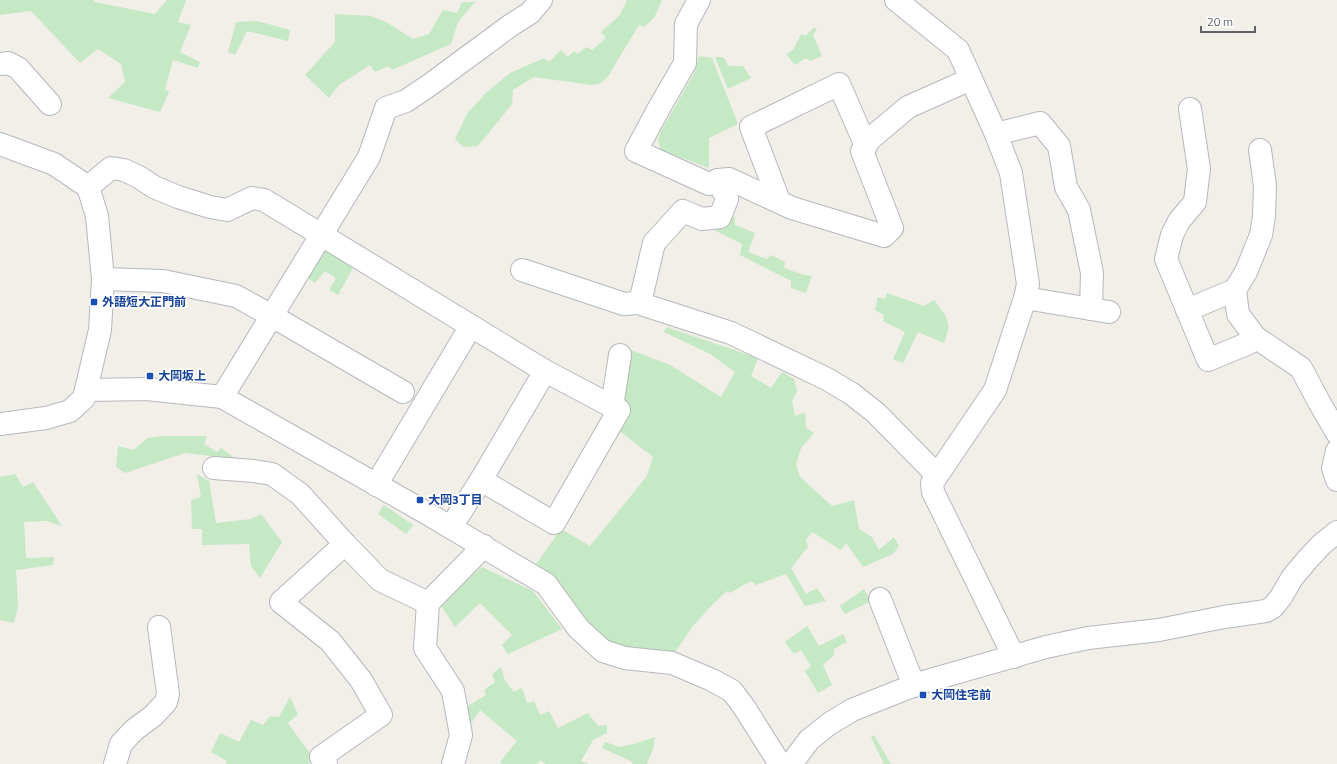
<svg xmlns="http://www.w3.org/2000/svg" width="1337" height="764" viewBox="0 0 1337 764" font-family="'Titillium Web','Noto Sans JP',sans-serif">
	<style>
		.green { fill: #c5e8c5 }
		.lines { fill: none; stroke-linecap: round; stroke-linejoin: round }
		.minor-casing { stroke: #b5b8bc; stroke-width: 24 }
		.minor { stroke: #fff; stroke-width: 22 }
		.transit-dot { fill: #1a4fb4; stroke: #fff; stroke-width: 1.5 }
		.labels { text-anchor: middle; stroke-width: 3.5; stroke-linejoin: round; paint-order: stroke }
		.transit-label { font-size: 12px; font-weight: bold; fill: #164399; stroke: #fff; text-anchor: start }
	</style>
	<rect width="100%" height="100%" fill="#f1efe8"/>
	<g class="green">
		<path d="M 0,0 L 93,0 L 95,2 L 155,14 L 167,0 L 186,0 L 178,22 L 191,25 L 180,52 L 200,62 L 198,68 L 173,60 L 165,89 L 169,92 L 160,112 L 108,98 L 125,82 L 121,64 L 98,49 L 80,63 L 31,11 L 0,15 Z"/>
		<path d="M 626,0 L 662,0 L 654,18 L 644,27 L 639,25 L 607,78 L 599,84 L 591,85 L 534,77 L 513,90 L 512,104 L 478,146 L 464,147 L 455,139 L 467,114 L 486,93 L 510,73 L 544,58 L 549,62 L 561,50 L 568,57 L 574,51 L 578,54 L 586,47 L 592,50 L 606,38 L 601,32 L 619,16 L 627,1 Z"/>
		<path d="M 462,2 L 475,2 L 458,22 L 451,44 L 392,70 L 389,66 L 375,72 L 370,65 L 339,85 L 329,98 L 305,75 L 335,42 L 335,14 L 371,16 L 386,22 L 413,39 L 429,34 L 443,10 L 457,13 Z"/>
		<path d="M 257,21 L 290,30 L 288,41 L 247,31 L 235,55 L 228,52 L 236,22 Z"/>
		<path d="M 813,28 L 817,28 L 813,35 L 822,56 L 810,61 L 806,58 L 795,65 L 786,54 L 793,50 L 801,34 L 806,36 Z"/>
		<path d="M 699,56 L 712,58 L 738,124 L 709,138 L 709,168 L 661,150 L 658,140 L 661,131 L 695,72 Z"/>
		<path d="M 715,57 L 723,57 L 729,66 L 743,66 L 751,78 L 728,89 Z"/>
		<path d="M 729,216 L 735,217 L 735,225 L 755,233 L 748,252 L 767,259 L 771,255 L 785,262 L 784,268 L 801,274 L 812,276 L 806,293 L 791,288 L 791,281 L 740,255 L 742,244 L 712,229 L 725,226 Z"/>
		<path d="M 325,250 L 353,268 L 338,295 L 329,290 L 336,278 L 325,271 L 315,283 L 308,278 Z"/>
		<path d="M 887,293 L 924,306 L 934,300 C 947,318 953,321 944,343 L 918,332 L 903,363 L 893,359 L 905,332 L 883,321 L 884,315 L 875,310 L 878,297 L 885,299 Z"/>
		<path d="M 666,327 L 758,358 L 751,376 L 771,388 L 782,372 L 794,379 L 797,391 L 792,401 L 795,416 L 805,412 L 806,428 L 814,433 L 801,448 L 796,465 L 800,477 L 832,506 L 854,500 L 859,529 L 872,537 L 879,550 L 894,537 L 899,546 L 893,554 L 863,567 L 846,543 L 841,550 L 812,532 L 806,540 L 808,547 L 791,568 L 806,594 L 817,588 L 826,601 L 805,606 L 786,574 L 756,585 L 751,581 L 730,593 L 727,591 L 713,604 L 692,627 L 672,657 L 606,646 L 534,567 L 561,529 L 590,546 L 647,476 L 653,457 L 617,429 L 623,409 L 631,350 L 670,365 L 721,397 L 735,372 L 710,354 L 664,332 Z"/>
		<path d="M 163,436 L 207,436 L 204,444 L 217,452 L 221,448 L 236,459 L 185,453 L 125,473 L 116,467 L 118,446 L 134,450 L 147,438 Z"/>
		<path d="M 15,474 L 23,487 L 33,482 L 62,526 L 47,521 L 24,522 L 26,558 L 54,557 L 53,565 L 16,570 L 18,607 L 14,623 L 0,620 L 0,477 Z"/>
		<path d="M 197,474 L 209,481 L 216,523 L 251,519 L 261,514 L 282,542 L 260,578 L 251,566 L 249,544 L 202,545 L 202,529 L 192,529 L 191,500 L 201,497 Z"/>
		<path d="M 384,505 L 413,525 L 406,534 L 378,514 Z"/>
		<path d="M 482,567 L 533,591 L 562,629 L 508,654 L 502,645 L 512,635 L 480,603 L 455,627 L 440,604 Z"/>
		<path d="M 864,589 L 871,601 L 845,614 L 840,606 Z"/>
		<path d="M 807,626 L 819,646 L 843,634 L 847,642 L 834,649 L 834,655 L 823,665 L 832,685 L 818,693 L 805,671 L 811,666 L 801,650 L 794,654 L 785,642 Z"/>
		<path d="M 501,667 L 505,681 L 514,692 L 522,688 L 527,703 L 534,701 L 540,715 L 549,711 L 558,728 L 588,713 L 598,726 L 607,725 L 607,733 L 593,740 L 581,761 L 589,764 L 545,764 L 541,760 L 537,764 L 503,764 L 500,762 L 517,741 L 480,710 L 470,725 L 466,707 L 486,695 L 484,690 L 495,682 L 492,674 Z"/>
		<path d="M 290,697 L 298,714 L 288,723 L 311,755 L 309,764 L 226,764 L 227,761 L 211,752 L 220,733 L 239,742 L 251,720 L 263,725 L 270,716 L 279,717 Z"/>
		<path d="M 874,735 L 891,764 L 884,764 L 871,737 Z"/>
		<path d="M 655,737 L 653,749 L 647,764 L 632,764 L 633,762 L 602,748 L 605,742 L 620,747 L 634,744 Z"/>
	</g>
	<g class="lines">
		<defs>
			<g id="minor">
				<path d="M 896,0 L 958,50 L 996,134 L 1011,173 L 1028,284 L 1025,298 L 995,390 L 932,483 L 933,492 L 1014,657"/>
				<path d="M 0,64 L 8,63 L 18,68 L 50,104"/>
				<path d="M 1190,109 L 1199,169 L 1196,193 L 1195,202 L 1179,221 L 1172,235 L 1166,259 L 1208,360 L 1249,343 L 1255,337"/>
				<path d="M 996,134 L 1040,123 L 1059,146 L 1066,187 L 1079,210 L 1092,273 L 1091,309"/>
				<path d="M 0,144 L 54,164 L 88,187 L 97,216 L 103,279 L 100,330 L 84,398 L 70,411 L 46,418 L 0,424"/>
				<path d="M 1260,150 L 1265,186 L 1264,216 L 1261,235 L 1246,272 L 1235,290 L 1238,314 L 1255,337 L 1301,368 L 1319,402 L 1337,433"/>
				<path d="M 718,180 L 729,179 L 792,208 L 884,236 L 892,228 L 862,151 L 870,139 L 908,107 L 971,79"/>
				<path d="M 88,187 L 111,168 L 124,170 L 139,177 L 154,187 L 178,197 L 210,207 L 227,210 L 252,198 L 264,200 L 471,326"/>
				<path d="M 779,201 L 751,127 L 839,84 L 866,146"/>
				<path d="M 522,270 L 624,304 L 638,303 L 731,333 L 827,379 L 852,394 L 876,413 L 937,475"/>
				<path d="M 103,279 L 163,281 L 236,296 L 272,316 L 403,392"/>
				<path d="M 1025,298 L 1109,312"/>
				<path d="M 638,303 L 642,294 L 654,243 L 683,211 L 702,219 L 720,217 L 727,199 L 718,180 L 709,184 L 636,151 L 659,108 L 685,63 L 686,24 L 699,0"/>
				<path d="M 1187,310 L 1235,290"/>
				<path d="M 87,390 L 147,389 L 222,397 L 423,511 L 546,584 L 578,628 L 603,651 L 625,658 L 672,663 L 712,680 L 732,691 L 744,707 L 780,764"/>
				<path d="M 222,397 L 369,157 L 386,108 L 406,101 L 431,84 L 511,25 L 530,13 L 541,0"/>
				<path d="M 612,407 L 620,355"/>
				<path d="M 1337,451 L 1333,468 L 1337,480"/>
				<path d="M 214,468 L 254,471 L 272,474 L 300,494 L 345,544 L 380,580 L 428,603"/>
				<path d="M 376,485 L 471,326 L 545,371 L 619,410 L 554,523 L 481,480 L 545,371"/>
				<path d="M 451,527 L 481,480"/>
				<path d="M 880,599 L 914,686"/>
				<path d="M 115,764 L 121,744 L 134,730 L 153,716 L 166,702 L 168,694 L 159,627"/>
				<path d="M 326,764 L 321,757 L 381,715 L 361,680 L 330,641 L 281,602 L 345,544"/>
				<path d="M 453,764 L 461,735 L 453,691 L 425,648 L 428,603 L 484,546"/>
				<path d="M 791,764 L 809,740 L 829,724 L 852,710 L 920,683 L 1046,647 L 1088,638 L 1159,630 L 1224,617 L 1266,611 L 1273,607 L 1281,597 L 1292,578 L 1307,560 L 1322,544 L 1337,532"/>
			</g>
		</defs>
		<use href="#minor" class="minor-casing"/>
		<use href="#minor" class="minor"/>
	</g>
	<g class="transit-dot">
		<rect x="90" y="298" width="8" height="8" rx="2"/>
		<rect x="146" y="372" width="8" height="8" rx="2"/>
		<rect x="416" y="496" width="8" height="8" rx="2"/>
		<rect x="919" y="691" width="8" height="8" rx="2"/>
	</g>
	<g class="labels">
		<g class="transit-label">
			<text x="102" y="306">外語短大正門前</text>
			<text x="158" y="380">大岡坂上</text>
			<text x="428" y="504">大岡3丁目</text>
			<text x="931" y="699">大岡住宅前</text>
		</g>
	</g>
	<path d="M1201 26v6h54v-6" fill="none" stroke="#5f6368" stroke-width="2"/>
	<text x="1207" y="26" font-size="12" fill="#5f6368" stroke="#ffffff" stroke-width="3" paint-order="stroke">20 m</text>
</svg>
